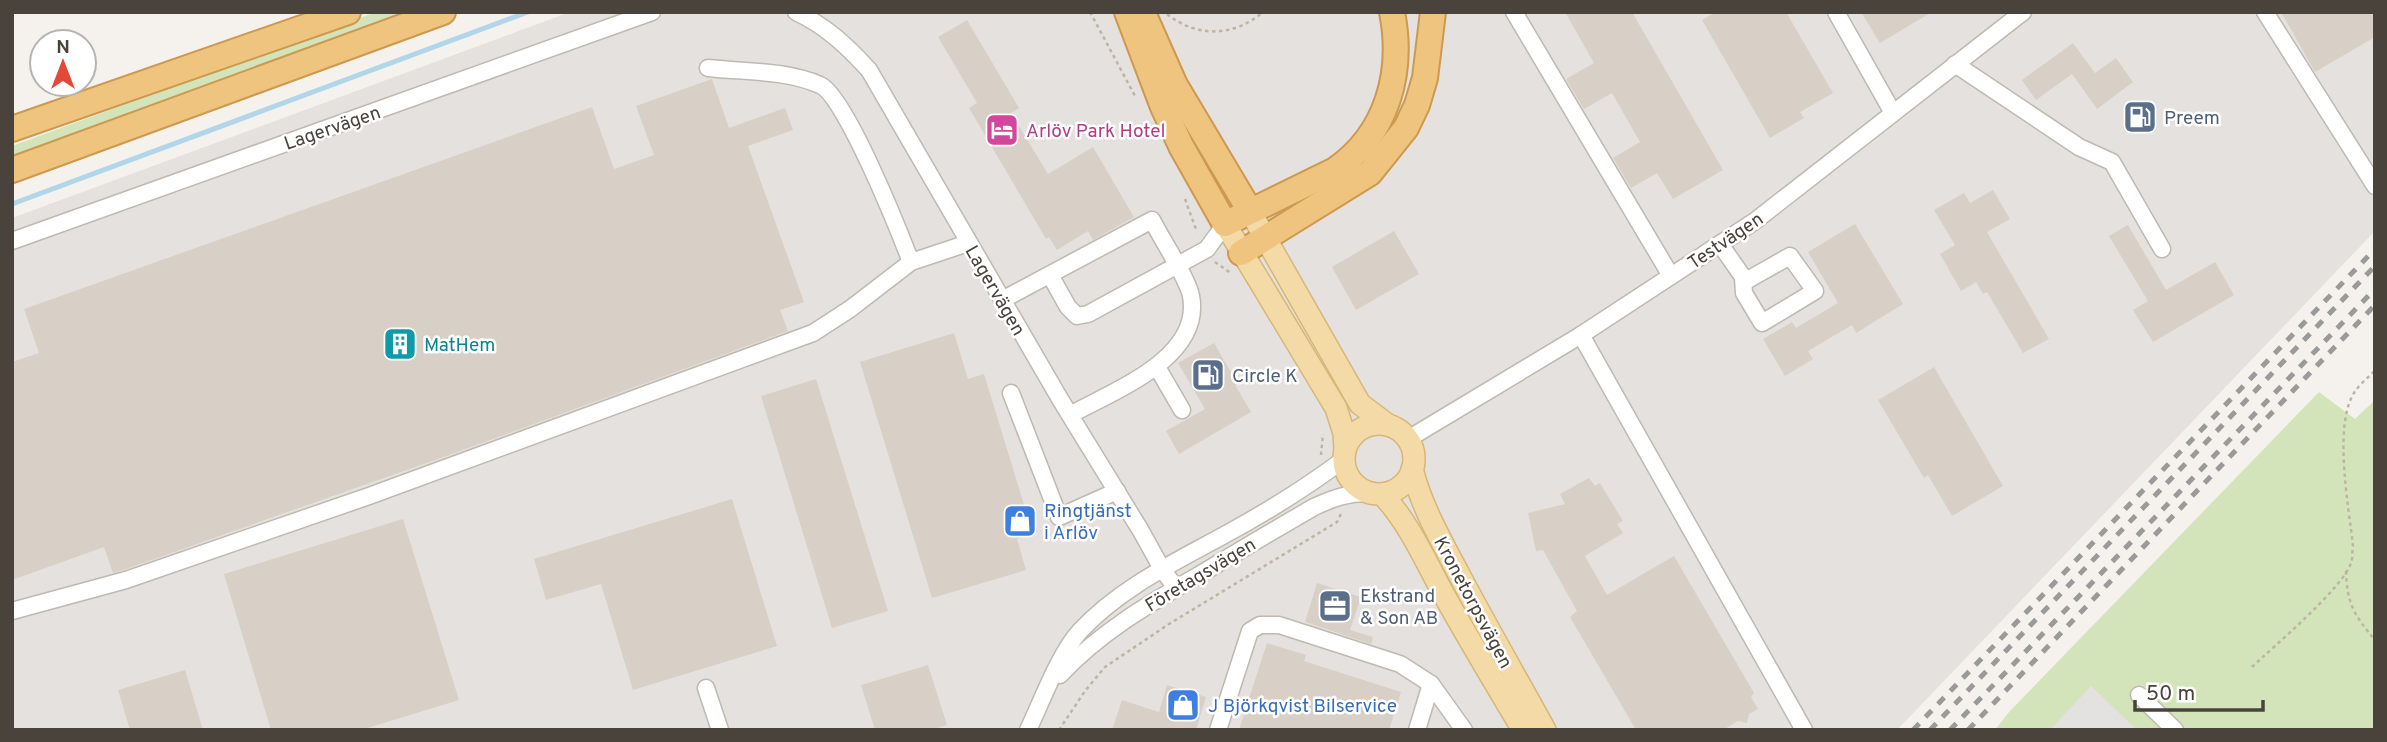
<svg xmlns="http://www.w3.org/2000/svg" width="2387" height="742" viewBox="0 0 2387 742" font-family="Overpass,sans-serif">
	<style>
		.industrial { fill: #e5e1de }
		.green { fill: #d3e4bb }
		.parking { fill: #e4e2e0 }
		.lines { fill: none; stroke-linecap: round; stroke-linejoin: round }
		.stream { stroke: #b1d5e9; stroke-width: 5 }
		.building { fill: #d8d0c6 }
		.minor-casing { stroke: #bfb9b0; stroke-width: 19 }
		.major-casing { stroke: #d7b778; stroke-width: 24 }
		.highway-casing { stroke: #cd994f; stroke-width: 28 }
		.path { stroke: #bfb4a3; stroke-width: 2.5; stroke-dasharray: 3.5 3.5; stroke-linecap: butt }
		.minor { stroke: #fff; stroke-width: 16 }
		.major { stroke: #f3daa7; stroke-width: 21 }
		.highway { stroke: #eec47f; stroke-width: 24 }
		.rail { stroke: #9a9a9a; stroke-width: 5; stroke-dasharray: 9 9; stroke-linecap: butt }
		.labels { text-anchor: middle; stroke-width: 5; stroke-linejoin: round; paint-order: stroke }
		.service-label { font-size: 19px; fill: #4e5e75; stroke: #fff; text-anchor: start }
		.street-label { font-size: 19px; fill: #49433b; stroke: #fff }
		.hotel-label { font-size: 19px; fill: #b23c85; stroke: #fff; text-anchor: start }
		.culture-label { font-size: 19px; fill: #0d838f; stroke: #fff; text-anchor: start }
		.shop-label { font-size: 19px; fill: #366cbe; stroke: #fff; text-anchor: start }
	</style>
	<rect width="100%" height="100%" fill="#f5f2ed"/>
	<path class="industrial" d="M 570,12 L 2375,12 L 2375,231 L 1897,730 L 12,730 L 12,218 Z"/>
	<g class="green">
		<path d="M 376,12 L 408,12 L 12,158 L 12,146 Z"/>
		<path d="M 2319,392 L 2355,419 L 2375,400 L 2375,730 L 1995,730 L 2009,712 Z"/>
	</g>
	<path class="parking" d="M 2091,686 L 2137,730 L 2050,730 Z"/>
	<g class="lines">
		<path class="stream" d="M 12,204 L 528,12"/>
	</g>
	<g class="building">
		<path d="M 1565,12 L 1632,12 L 1723,170 L 1673,199 L 1657,173 L 1631,188 L 1613,158 L 1640,142 L 1612,93 L 1584,109 L 1566,79 L 1594,63 Z"/>
		<path d="M 1716,12 L 1786,12 L 1833,93 L 1800,112 L 1804,118 L 1770,138 L 1702,20 Z"/>
		<path d="M 1861,12 L 1932,12 L 1880,43 Z"/>
		<path d="M 2281,12 L 2375,12 L 2375,37 L 2315,72 Z"/>
		<path d="M 967,20 L 1019,108 L 1011,113 L 1048,174 L 1093,147 L 1134,217 L 1093,240 L 1088,231 L 1057,250 L 1049,237 L 1046,239 L 969,108 L 977,103 L 938,37 Z"/>
		<path d="M 2073,43 L 2095,73 L 2116,58 L 2133,82 L 2097,109 L 2072,74 L 2036,100 L 2022,80 Z"/>
		<path d="M 712,79 L 729,128 L 785,108 L 793,130 L 748,146 L 804,302 L 780,310 L 788,331 L 441,458 L 123,570 L 113,573 L 104,547 L 12,580 L 12,362 L 39,353 L 24,309 L 592,107 L 614,169 L 654,155 L 636,106 Z"/>
		<path d="M 1993,190 L 2010,219 L 1987,232 L 2049,339 L 2023,353 L 1987,292 L 1983,294 L 1976,282 L 1961,291 L 1940,254 L 1955,245 L 1934,210 L 1964,193 L 1970,203 Z"/>
		<path d="M 1855,224 L 1903,304 L 1856,333 L 1852,325 L 1808,351 L 1813,359 L 1785,376 L 1763,339 L 1792,322 L 1796,328 L 1838,303 L 1808,252 Z"/>
		<path d="M 2128,225 L 2166,290 L 2215,262 L 2234,295 L 2153,342 L 2133,310 L 2148,301 L 2109,236 Z"/>
		<path d="M 1394,231 L 1419,274 L 1356,310 L 1332,267 Z"/>
		<path d="M 954,333 L 968,379 L 984,374 L 1033,534 L 1017,539 L 1026,570 L 932,598 L 860,362 Z"/>
		<path d="M 1214,343 L 1238,384 L 1235,385 L 1251,412 L 1179,454 L 1166,431 L 1205,409 L 1178,363 Z"/>
		<path d="M 1934,367 L 2003,486 L 1952,516 L 1928,475 L 1924,478 L 1878,400 Z"/>
		<path d="M 816,379 L 888,611 L 832,628 L 761,396 Z"/>
		<path d="M 1589,478 L 1595,486 L 1600,483 L 1623,521 L 1617,524 L 1623,533 L 1585,556 L 1607,595 L 1674,556 L 1754,693 L 1751,697 L 1758,709 L 1749,714 L 1747,723 L 1738,721 L 1723,730 L 1636,730 L 1570,617 L 1577,611 L 1543,550 L 1536,551 L 1528,513 L 1565,504 L 1560,494 Z"/>
		<path d="M 732,499 L 777,646 L 633,690 L 601,584 L 546,600 L 534,559 Z"/>
		<path d="M 403,519 L 459,700 L 361,730 L 271,730 L 224,574 Z"/>
		<path d="M 1317,583 L 1361,597 L 1350,630 L 1373,637 L 1371,644 L 1305,622 Z"/>
		<path d="M 1267,643 L 1306,655 L 1304,661 L 1401,692 L 1389,730 L 1239,730 Z"/>
		<path d="M 928,665 L 947,725 L 930,730 L 875,730 L 861,685 Z"/>
		<path d="M 185,670 L 203,730 L 130,730 L 118,690 Z"/>
		<path d="M 1167,685 L 1206,697 L 1196,730 L 1112,730 L 1122,700 L 1159,712 Z"/>
	</g>
	<g class="lines">
		<defs>
			<g id="minor">
				<path d="M 796,12 C 826,26 847,46 869,70 L 1060,399 L 1141,531 L 1162,569 L 1176,588"/>
				<path d="M 1514,12 L 1671,276"/>
				<path d="M 1836,12 L 1893,113"/>
				<path d="M 2265,12 L 2375,186"/>
				<path d="M 1955,64 L 2079,147 L 2112,162 L 2162,249"/>
				<path d="M 708,68 C 744,72 786,70 820,85 C 845,95 899,231 911,262"/>
				<path d="M 12,241 L 652,12"/>
				<path d="M 1720,244 L 1743,277 L 1744,293 L 1762,323 L 1815,291 L 1790,256 L 1744,282"/>
				<path d="M 1050,275 L 1068,307 L 1077,316 L 1088,314 L 1207,249 L 1225,224"/>
				<path d="M 1002,300 L 1152,220 C 1161,238 1188,279 1191,296 C 1203,358 1113,391 1070,415"/>
				<path d="M 1581,335 L 1804,730"/>
				<path d="M 1157,367 L 1182,410"/>
				<path d="M 1011,393 L 1059,517 L 1117,491"/>
				<path d="M 1408,439 L 1581,335 L 1755,221 L 2023,12"/>
				<path d="M 12,611 L 126,580 L 369,496 L 813,333 L 850,309 L 911,262 L 968,243"/>
				<path d="M 1060,675 C 1099,633 1150,603 1199,575 C 1237,552 1276,529 1314,507 C 1333,498 1348,493 1369,493"/>
				<path d="M 706,688 L 720,730"/>
				<path d="M 2139,695 L 2175,730"/>
				<path d="M 1028,730 C 1042,701 1059,654 1080,631 C 1118,590 1169,565 1217,539 C 1260,516 1304,489 1343,460"/>
				<path d="M 1218,730 L 1250,631 L 1260,625 L 1279,625 L 1400,664 L 1431,684 L 1464,730"/>
				<path d="M 1417,730 L 1431,684"/>
			</g>
			<g id="major">
				<path d="M 1250,211 L 1360,404 L 1388,425"/>
				<path d="M 1225,224 L 1336,408 L 1344,433 L 1345,450"/>
				<circle cx="1379" cy="459" r="35"/>
				<path d="M 1412,469 C 1422,508 1442,542 1461,578 C 1488,629 1517,679 1545,730"/>
				<path d="M 1382,494 C 1409,523 1425,560 1444,595 C 1469,640 1496,685 1523,730"/>
			</g>
			<g id="highway">
				<path d="M 1127,12 L 1163,107 L 1181,146 L 1225,224 L 1335,170 C 1387,134 1404,73 1392,12"/>
				<path d="M 1144,15 L 1175,85 L 1250,211"/>
				<path d="M 12,129 L 348,12"/>
				<path d="M 12,170 L 443,12"/>
				<path d="M 1241,253 L 1370,173 L 1406,128 L 1417,105 L 1425,78 L 1433,12"/>
			</g>
		</defs>
		<use href="#minor" class="minor-casing"/>
		<use href="#major" class="major-casing"/>
		<use href="#highway" class="highway-casing"/>
		<g class="path">
			<path d="M 1090,12 L 1135,96"/>
			<path d="M 1167,14 C 1197,38 1234,37 1263,12"/>
			<path d="M 1185,199 L 1197,232"/>
			<path d="M 1215,262 L 1232,274"/>
			<path d="M 1321,455 L 1323,434"/>
			<path d="M 2346,571 C 2347,604 2354,615 2375,640"/>
			<path d="M 2252,667 C 2273,647 2343,588 2351,563 C 2353,558 2352,551 2353,546 C 2349,507 2332,422 2356,390 C 2361,383 2369,377 2375,370"/>
			<path d="M 1059,730 L 1085,691 L 1105,667 L 1169,624 L 1337,522 L 1341,514"/>
		</g>
		<use href="#minor" class="minor"/>
		<use href="#major" class="major"/>
		<use href="#highway" class="highway"/>
		<g class="rail">
			<path d="M 1913,730 L 2375,249"/>
			<path d="M 1930,730 L 2375,266"/>
			<path d="M 1950,730 L 2375,289"/>
			<path d="M 1968,730 L 2375,305"/>
		</g>
	</g>
	<defs>
		<symbol id="fuel-square" viewBox="-11 -11 22 22"><rect x="-9" y="-9" width="18" height="18" rx="4" fill="#5c6f8a" stroke="#fff"/><path d="M-5.5-6h7V0h2V4h1.3V-2.5L3-4.5l.8-.8L6-3V5H2.5V1h-1V6h-7ZM-4.2-4.7v3.2H.2V-4.7Z" fill="#fff"/></symbol>
		<symbol id="hotel-square" viewBox="-11 -11 22 22"><rect x="-9" y="-9" width="18" height="18" rx="4" fill="#d1479c" stroke="#fff"/><path d="M-6-4.5h1.5V1H6V5H4.5V3h-9V5H-6ZM-4 0a1.8 1.8 0 1 1 3.6 0ZM.5 0V-2.5h3Q6-2.5 6 0Z" fill="#fff"/></symbol>
		<symbol id="building-square" viewBox="-11 -11 22 22"><rect x="-9" y="-9" width="18" height="18" rx="4" fill="#0f9aa8" stroke="#fff"/><path d="M-4-6H4V6H1V3H-1V6H-4ZM-2.5-4.3h1.7v1.8h-1.7ZM.8-4.3h1.7v1.8H.8ZM-2.5-1h1.7V.8h-1.7ZM.8-1h1.7V.8H.8Z" fill="#fff"/></symbol>
		<symbol id="shop-square" viewBox="-11 -11 22 22"><rect x="-9" y="-9" width="18" height="18" rx="4" fill="#3f7fe0" stroke="#fff"/><path d="M-5-2.5h2.3a2.7 3.5 0 0 1 5.4 0H5L5.5 6h-11ZM-1.5-2.5h3a1.5 2.3 0 0 0-3 0Z" fill="#fff"/></symbol>
		<symbol id="office-square" viewBox="-11 -11 22 22"><rect x="-9" y="-9" width="18" height="18" rx="4" fill="#5c6f8a" stroke="#fff"/><path d="M-6-3h4V-5.5h4V-3h4V5H-6ZM-1-4.5V-3h2v-1.5ZM-6 0V1H6V0Z" fill="#fff"/></symbol>
	</defs>
	<g fill-rule="evenodd">
		<use href="#fuel-square" x="2121" y="98" width="38" height="38"/>
		<use href="#hotel-square" x="983" y="111" width="38" height="38"/>
		<use href="#building-square" x="381" y="325" width="38" height="38"/>
		<use href="#fuel-square" x="1189" y="356" width="38" height="38"/>
		<use href="#shop-square" x="1001" y="502" width="38" height="38"/>
		<use href="#office-square" x="1316" y="587" width="38" height="38"/>
		<use href="#shop-square" x="1164" y="686" width="38" height="38"/>
	</g>
	<g class="labels">
		<g class="service-label">
			<text x="2164" y="124">Preem</text>
			<text x="1232" y="382">Circle K</text>
			<text x="1360" y="602">Ekstrand<tspan x="1360" dy="22">&amp; Son AB</tspan></text>
		</g>
		<g class="street-label">
			<text transform="translate(332 127) rotate(-19)" y="7">Lagervägen</text>
			<text transform="translate(1725 240) rotate(-34)" y="7">Testvägen</text>
			<text transform="translate(996 290) rotate(60)" y="7">Lagervägen</text>
			<text transform="translate(1200 574) rotate(-31)" y="7">Företagsvägen</text>
			<text transform="translate(1474 602) rotate(62)" y="7">Kronetorpsvägen</text>
		</g>
		<g class="hotel-label">
			<text x="1026" y="137">Arlöv Park Hotel</text>
		</g>
		<g class="culture-label">
			<text x="424" y="351">MatHem</text>
		</g>
		<g class="shop-label">
			<text x="1044" y="517">Ringtjänst<tspan x="1044" dy="22">i Arlöv</tspan></text>
			<text x="1208" y="712">J Björkqvist Bilservice</text>
		</g>
	</g>
	<rect width="2387" height="742" fill="none" stroke="#49433b" stroke-width="28"/>
	<g transform="translate(63 63)"><circle r="33" fill="#ffffff" stroke="#b6b4b1" stroke-width="2"/>
	<path d="M0-5L12 26L0 18L-12 26Z" fill="#e24937"/>
	<text y="-10" font-size="19" font-weight="bold" text-anchor="middle" fill="#49433b">N</text>
	</g>
	<path d="M2135 700v10h128v-10" fill="none" stroke="#49433b" stroke-width="3.5"/>
	<text x="2146" y="700" font-size="21" fill="#49433b" stroke="#ffffff" stroke-width="5" paint-order="stroke">50 m</text>
</svg>
